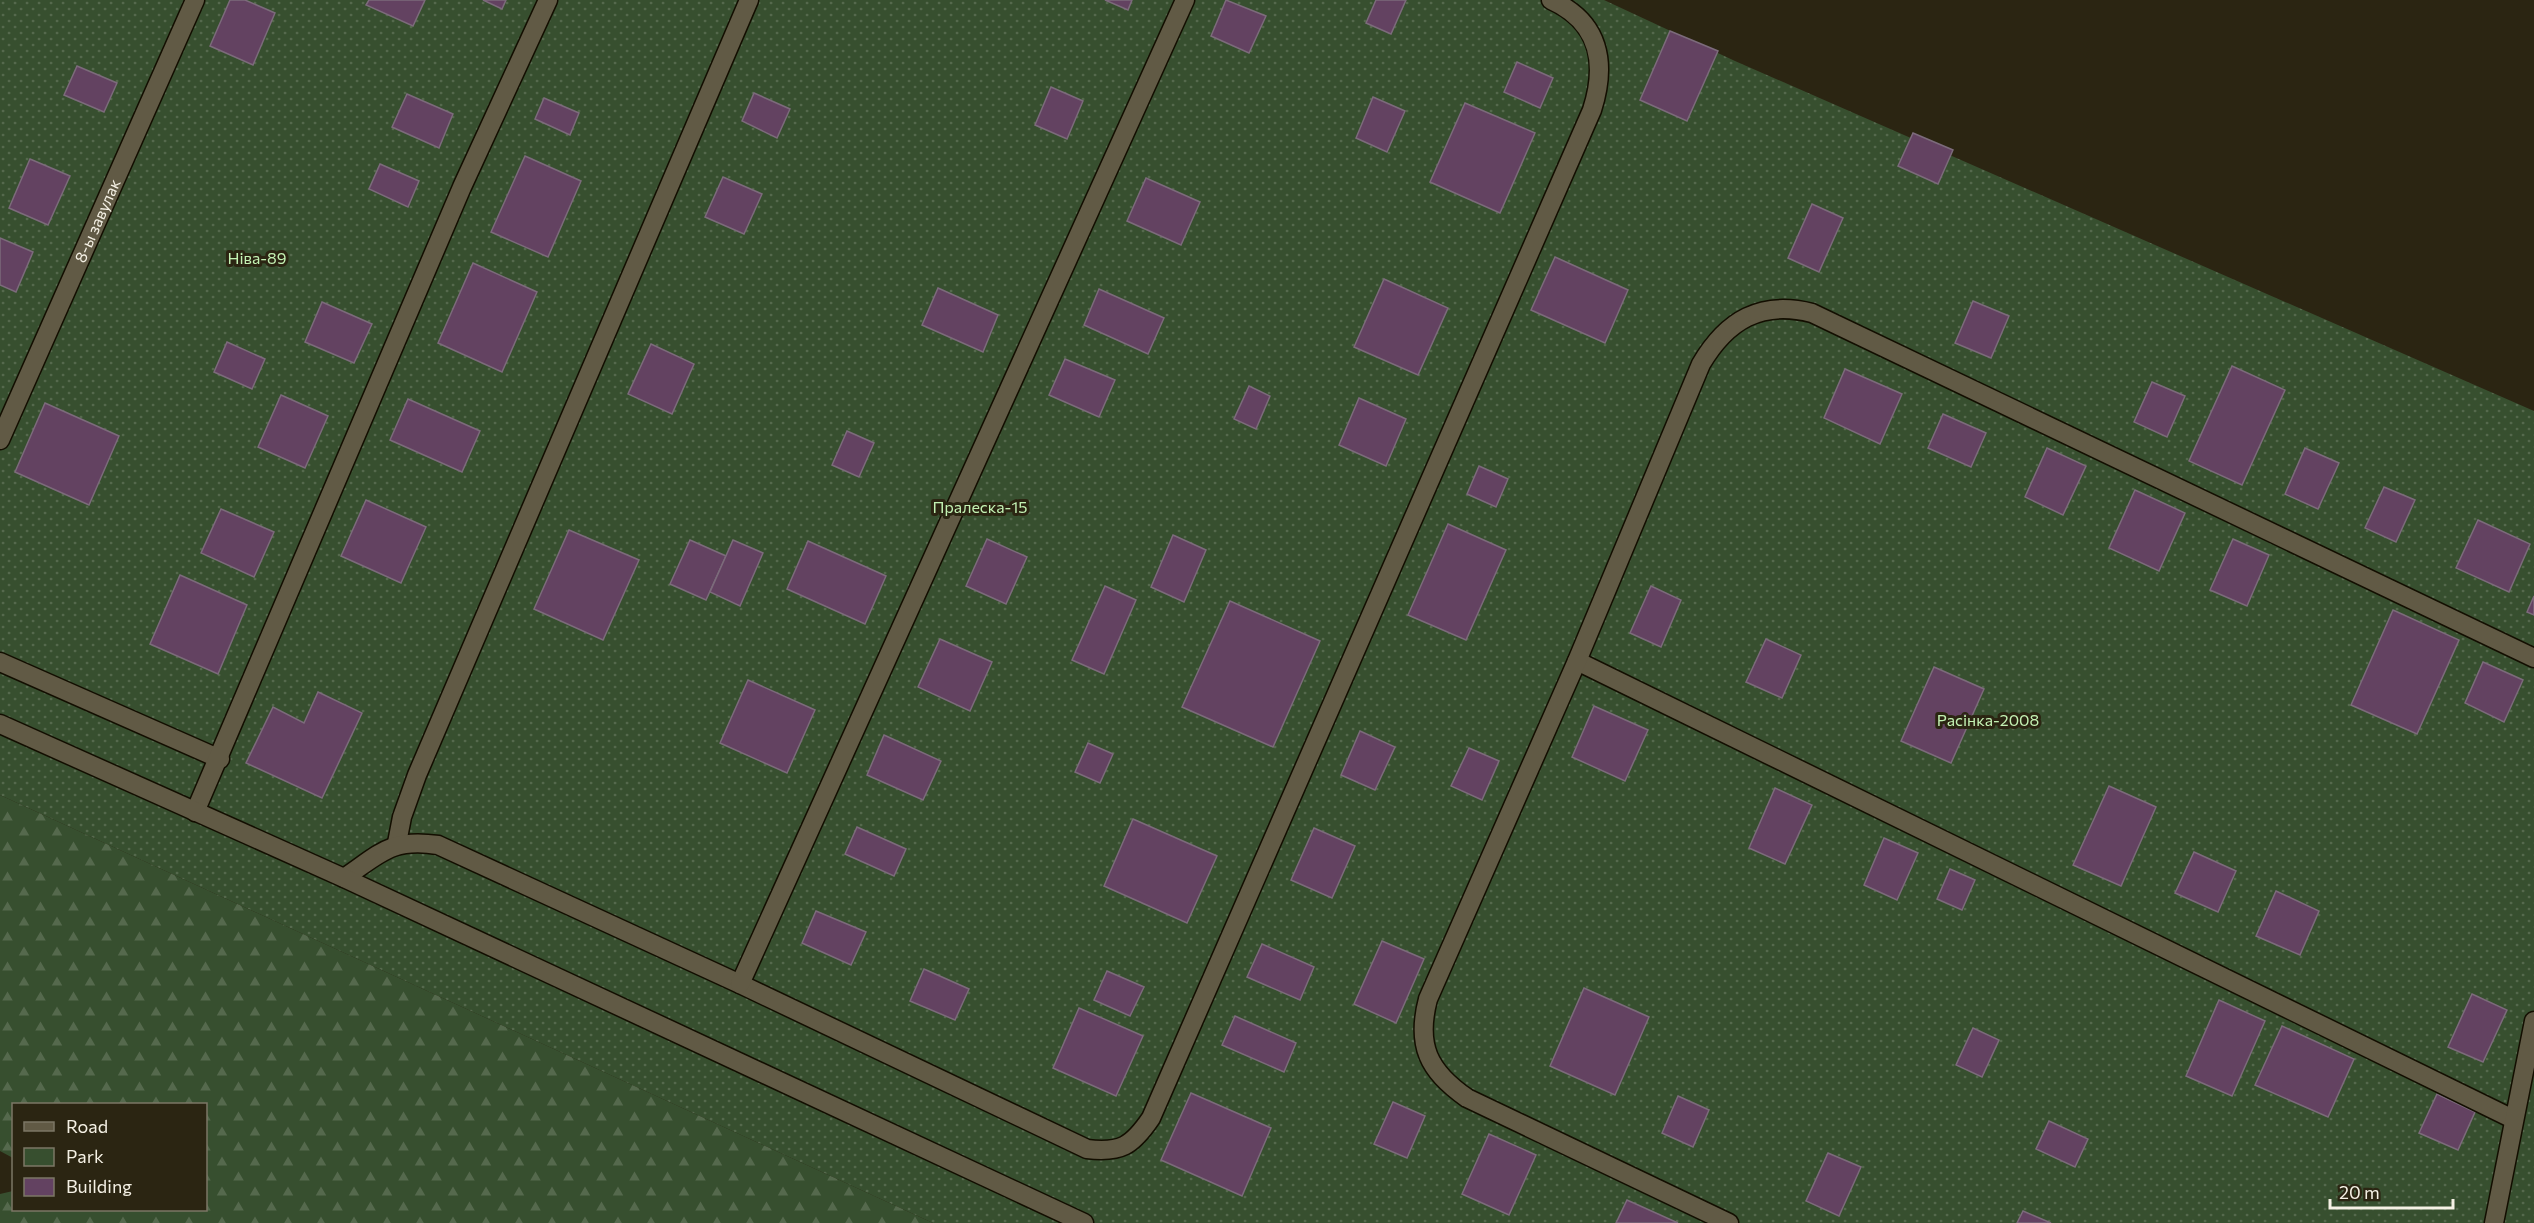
<svg xmlns="http://www.w3.org/2000/svg" width="2534" height="1223" viewBox="0 0 2534 1223" font-family="Commissioner,sans-serif">
	<style>
		.green { fill: url(#green-dots) }
		.forest { fill: url(#forest-firs) }
		.building { fill: #634261; stroke: #7c6b7b; stroke-width: 1.5 }
		.lines { fill: none; stroke-linecap: round; stroke-linejoin: round }
		.lane-casing { stroke: #130e00; stroke-width: 21 }
		.street-casing { stroke: #130e00; stroke-width: 21 }
		.lane { stroke: #615a45; stroke-width: 18 }
		.street { stroke: #615a45; stroke-width: 18 }
		.labels { text-anchor: middle; stroke-width: 6; stroke-linejoin: round; paint-order: stroke }
		.street-label { font-size: 16px; fill: #f5f1e5; stroke: #2b2512 }
		.park-label { font-size: 16px; fill: #c3f1b3; stroke: #2b2512 }
	</style>
	<defs>
		<pattern id="green-dots" width="8" height="8" patternUnits="userSpaceOnUse" patternTransform="scale(1.5)"><rect width="8" height="8" fill="#374f2f"/><path d="M2 2h.1M6 6h.1" fill="none" stroke="#55694d" stroke-width="1.8" stroke-linecap="round"/></pattern>
		<pattern id="forest-firs" width="22" height="20" patternUnits="userSpaceOnUse" patternTransform="scale(1.5)"><rect width="22" height="20" fill="#374f2f"/><path d="M5 1l3.5 6h-7zM16 11l3.5 6h-7z" fill="#55694d"/></pattern>
	</defs>
	<rect width="100%" height="100%" fill="#2b2512"/>
	<path class="green" d="M 0,0 L 1604,0 L 1735,61 L 2534,411 L 2534,1223 L 933,1223 L 0,795 Z"/>
	<path class="forest" d="M 0,795 L 933,1223 L 0,1223 L 0,1194 L 13,1191 L 14,1210 L 206,1210 L 206,1104 L 14,1104 L 13,1158 L 0,1151 Z"/>
	<g class="building">
		<path d="M 230,0 L 245,0 L 275,13 L 253,65 L 210,46 Z"/>
		<path d="M 369,0 L 425,0 L 413,26 L 366,5 Z"/>
		<path d="M 483,0 L 506,0 L 502,9 Z"/>
		<path d="M 1105,0 L 1132,0 L 1128,10 Z"/>
		<path d="M 1226,0 L 1266,16 L 1249,53 L 1211,36 Z"/>
		<path d="M 1376,0 L 1406,0 L 1391,34 L 1366,23 Z"/>
		<path d="M 1670,31 L 1718,51 L 1687,121 L 1640,100 Z"/>
		<path d="M 1517,62 L 1553,78 L 1540,108 L 1504,92 Z"/>
		<path d="M 77,66 L 117,83 L 104,112 L 64,95 Z"/>
		<path d="M 1051,87 L 1083,101 L 1067,139 L 1035,125 Z"/>
		<path d="M 754,93 L 790,109 L 777,138 L 742,121 Z"/>
		<path d="M 407,94 L 453,114 L 439,148 L 392,127 Z"/>
		<path d="M 1373,97 L 1405,111 L 1387,152 L 1356,138 Z"/>
		<path d="M 544,98 L 579,113 L 570,135 L 535,119 Z"/>
		<path d="M 1465,103 L 1535,133 L 1500,213 L 1430,182 Z"/>
		<path d="M 1913,133 L 1953,150 L 1938,184 L 1898,166 Z"/>
		<path d="M 525,156 L 581,181 L 548,257 L 491,232 Z"/>
		<path d="M 30,159 L 70,176 L 48,225 L 9,208 Z"/>
		<path d="M 380,164 L 419,181 L 408,207 L 369,189 Z"/>
		<path d="M 723,177 L 762,194 L 744,234 L 705,217 Z"/>
		<path d="M 1146,178 L 1200,202 L 1181,245 L 1127,221 Z"/>
		<path d="M 1812,204 L 1843,218 L 1819,272 L 1788,258 Z"/>
		<path d="M 0,238 L 33,252 L 16,292 L 0,285 Z"/>
		<path d="M 1555,257 L 1628,290 L 1605,343 L 1531,310 Z"/>
		<path d="M 473,263 L 537,292 L 502,372 L 438,343 Z"/>
		<path d="M 1384,279 L 1448,308 L 1418,375 L 1354,347 Z"/>
		<path d="M 938,288 L 998,315 L 983,352 L 922,325 Z"/>
		<path d="M 1099,289 L 1164,318 L 1148,354 L 1084,325 Z"/>
		<path d="M 1973,301 L 2009,316 L 1991,358 L 1955,343 Z"/>
		<path d="M 322,302 L 372,324 L 354,363 L 305,342 Z"/>
		<path d="M 227,342 L 265,359 L 252,389 L 214,372 Z"/>
		<path d="M 651,344 L 694,364 L 672,414 L 628,394 Z"/>
		<path d="M 1065,359 L 1115,380 L 1099,417 L 1049,395 Z"/>
		<path d="M 2232,366 L 2285,390 L 2242,485 L 2189,461 Z"/>
		<path d="M 1845,369 L 1902,394 L 1880,444 L 1824,418 Z"/>
		<path d="M 2152,382 L 2185,396 L 2167,437 L 2134,422 Z"/>
		<path d="M 1249,386 L 1270,396 L 1256,429 L 1234,419 Z"/>
		<path d="M 281,395 L 328,416 L 305,468 L 258,447 Z"/>
		<path d="M 1359,398 L 1406,419 L 1386,466 L 1339,445 Z"/>
		<path d="M 408,399 L 480,431 L 462,472 L 390,440 Z"/>
		<path d="M 45,403 L 119,436 L 89,505 L 15,472 Z"/>
		<path d="M 1943,414 L 1986,433 L 1971,467 L 1928,448 Z"/>
		<path d="M 847,431 L 874,443 L 859,477 L 832,465 Z"/>
		<path d="M 2047,448 L 2086,466 L 2063,515 L 2025,497 Z"/>
		<path d="M 2305,448 L 2339,463 L 2318,509 L 2285,494 Z"/>
		<path d="M 1479,466 L 1508,479 L 1496,507 L 1467,494 Z"/>
		<path d="M 2384,487 L 2415,500 L 2396,542 L 2365,528 Z"/>
		<path d="M 2135,490 L 2185,513 L 2159,571 L 2109,548 Z"/>
		<path d="M 366,500 L 426,527 L 401,583 L 341,556 Z"/>
		<path d="M 221,509 L 274,532 L 254,577 L 201,553 Z"/>
		<path d="M 2478,520 L 2530,544 L 2509,592 L 2456,568 Z"/>
		<path d="M 1448,524 L 1506,550 L 1466,640 L 1408,615 Z"/>
		<path d="M 569,530 L 639,560 L 603,640 L 534,609 Z"/>
		<path d="M 1173,535 L 1206,550 L 1184,602 L 1151,587 Z"/>
		<path d="M 987,539 L 1027,557 L 1006,604 L 966,586 Z"/>
		<path d="M 2233,539 L 2269,555 L 2247,606 L 2210,590 Z"/>
		<path d="M 690,540 L 726,556 L 706,600 L 670,584 Z"/>
		<path d="M 733,540 L 763,553 L 740,606 L 710,592 Z"/>
		<path d="M 808,541 L 886,576 L 865,624 L 787,589 Z"/>
		<path d="M 180,575 L 247,605 L 218,674 L 150,644 Z"/>
		<path d="M 1105,586 L 1136,600 L 1104,674 L 1072,660 Z"/>
		<path d="M 1651,586 L 1681,600 L 1661,647 L 1630,633 Z"/>
		<path d="M 2534,596 L 2534,615 L 2527,612 Z"/>
		<path d="M 1230,601 L 1320,641 L 1273,747 L 1182,707 Z"/>
		<path d="M 2393,610 L 2459,640 L 2417,734 L 2351,705 Z"/>
		<path d="M 940,639 L 992,662 L 970,711 L 918,687 Z"/>
		<path d="M 1766,639 L 1801,655 L 1782,698 L 1746,682 Z"/>
		<path d="M 2483,662 L 2523,680 L 2504,722 L 2465,703 Z"/>
		<path d="M 1934,667 L 1984,689 L 1951,763 L 1901,741 Z"/>
		<path d="M 748,680 L 815,710 L 787,773 L 720,743 Z"/>
		<path d="M 318,692 L 362,713 L 322,798 L 246,763 L 273,707 L 304,723 Z"/>
		<path d="M 1594,706 L 1648,730 L 1625,781 L 1572,757 Z"/>
		<path d="M 1360,731 L 1395,747 L 1375,790 L 1341,775 Z"/>
		<path d="M 884,735 L 941,761 L 923,800 L 867,775 Z"/>
		<path d="M 1088,743 L 1113,754 L 1100,783 L 1075,772 Z"/>
		<path d="M 1469,748 L 1499,761 L 1482,800 L 1451,786 Z"/>
		<path d="M 2109,786 L 2156,807 L 2121,886 L 2073,865 Z"/>
		<path d="M 1775,788 L 1812,805 L 1785,864 L 1749,848 Z"/>
		<path d="M 1133,819 L 1217,856 L 1187,923 L 1104,886 Z"/>
		<path d="M 857,827 L 906,849 L 894,876 L 845,854 Z"/>
		<path d="M 1314,828 L 1355,846 L 1332,898 L 1291,880 Z"/>
		<path d="M 1884,838 L 1918,853 L 1897,900 L 1864,885 Z"/>
		<path d="M 2194,852 L 2236,871 L 2218,912 L 2175,893 Z"/>
		<path d="M 1950,869 L 1975,880 L 1962,910 L 1937,899 Z"/>
		<path d="M 2276,891 L 2319,911 L 2300,955 L 2256,936 Z"/>
		<path d="M 816,911 L 866,932 L 851,965 L 802,943 Z"/>
		<path d="M 1382,941 L 1424,959 L 1396,1023 L 1354,1004 Z"/>
		<path d="M 1262,944 L 1314,967 L 1300,1000 L 1247,977 Z"/>
		<path d="M 924,969 L 969,989 L 955,1020 L 910,1001 Z"/>
		<path d="M 1107,971 L 1144,987 L 1130,1016 L 1094,1000 Z"/>
		<path d="M 1584,988 L 1649,1017 L 1615,1095 L 1550,1066 Z"/>
		<path d="M 2472,994 L 2507,1010 L 2483,1062 L 2448,1047 Z"/>
		<path d="M 2219,1000 L 2265,1021 L 2232,1096 L 2186,1076 Z"/>
		<path d="M 1079,1008 L 1143,1036 L 1116,1096 L 1053,1068 Z"/>
		<path d="M 1235,1016 L 1296,1043 L 1284,1072 L 1222,1045 Z"/>
		<path d="M 2282,1026 L 2354,1059 L 2328,1117 L 2255,1085 Z"/>
		<path d="M 1973,1028 L 1999,1040 L 1982,1077 L 1956,1065 Z"/>
		<path d="M 1191,1093 L 1271,1128 L 1242,1196 L 1161,1160 Z"/>
		<path d="M 2437,1094 L 2475,1112 L 2458,1150 L 2419,1133 Z"/>
		<path d="M 1678,1096 L 1709,1110 L 1693,1147 L 1662,1133 Z"/>
		<path d="M 1393,1102 L 1425,1116 L 1407,1158 L 1374,1144 Z"/>
		<path d="M 2049,1121 L 2088,1139 L 2075,1167 L 2036,1149 Z"/>
		<path d="M 1489,1134 L 1536,1155 L 1509,1215 L 1462,1194 Z"/>
		<path d="M 1828,1153 L 1861,1167 L 1839,1216 L 1806,1201 Z"/>
		<path d="M 1627,1200 L 1678,1223 L 1616,1223 Z"/>
		<path d="M 2023,1211 L 2051,1223 L 2017,1223 Z"/>
	</g>
	<g class="lines">
		<defs>
			<g id="lane">
				<path id="s1" d="M 0,440 L 195,0"/>
				<path d="M 1577,661 L 2513,1119"/>
				<path d="M 0,662 L 220,759"/>
				<path d="M 195,812 L 462,187 L 548,0"/>
				<path d="M 397,843 L 402,817 L 417,775 L 749,0"/>
				<path d="M 344,878 C 381,853 391,838 438,845 L 740,984 L 1087,1149 C 1121,1153 1132,1146 1151,1118 L 1592,110 C 1607,63 1600,22 1551,0"/>
				<path d="M 740,984 L 1185,0"/>
				<path d="M 1729,1223 L 1467,1098 C 1428,1071 1416,1045 1428,999 L 1577,661 L 1701,364 C 1727,320 1761,300 1812,313 L 2534,658"/>
				<path d="M 2494,1223 L 2534,1021"/>
			</g>
			<path id="street" d="M 0,724 L 344,878 L 1084,1223"/>
		</defs>
		<use href="#lane" class="lane-casing"/>
		<use href="#street" class="street-casing"/>
		<use href="#lane" class="lane"/>
		<use href="#street" class="street"/>
	</g>
	<g class="labels">
		<g class="street-label">
			<text dy="6" stroke="none"><textPath href="#s1" startOffset="240">8-ы завулак</textPath></text>
		</g>
		<g class="park-label">
			<text x="257" y="264">Ніва-89</text>
			<text x="980" y="513">Пралеска-15</text>
			<text x="1988" y="726">Расінка-2008</text>
		</g>
	</g>
	<rect x="12" y="1103" width="195" height="108" fill="#2b2512" stroke="#7c7766" stroke-width="1.5"/>
	<rect x="24" y="1122" width="30" height="9" fill="#615a45" stroke="#7c7766" stroke-width="1.5"/>
	<text x="66" y="1133" font-size="18" fill="#f5f1e5">Road</text>
	<rect x="24" y="1148" width="30" height="18" fill="#374f2f" stroke="#7c7766" stroke-width="1.5"/>
	<text x="66" y="1163" font-size="18" fill="#f5f1e5">Park</text>
	<rect x="24" y="1178" width="30" height="18" fill="#634261" stroke="#7c7766" stroke-width="1.5"/>
	<text x="66" y="1193" font-size="18" fill="#f5f1e5">Building</text>
	<path d="M2330 1199v9h123v-9" fill="none" stroke="#f5f1e5" stroke-width="3"/>
	<text x="2339" y="1199" font-size="18" fill="#f5f1e5" stroke="#2b2512" stroke-width="4.5" paint-order="stroke">20 m</text>
</svg>
